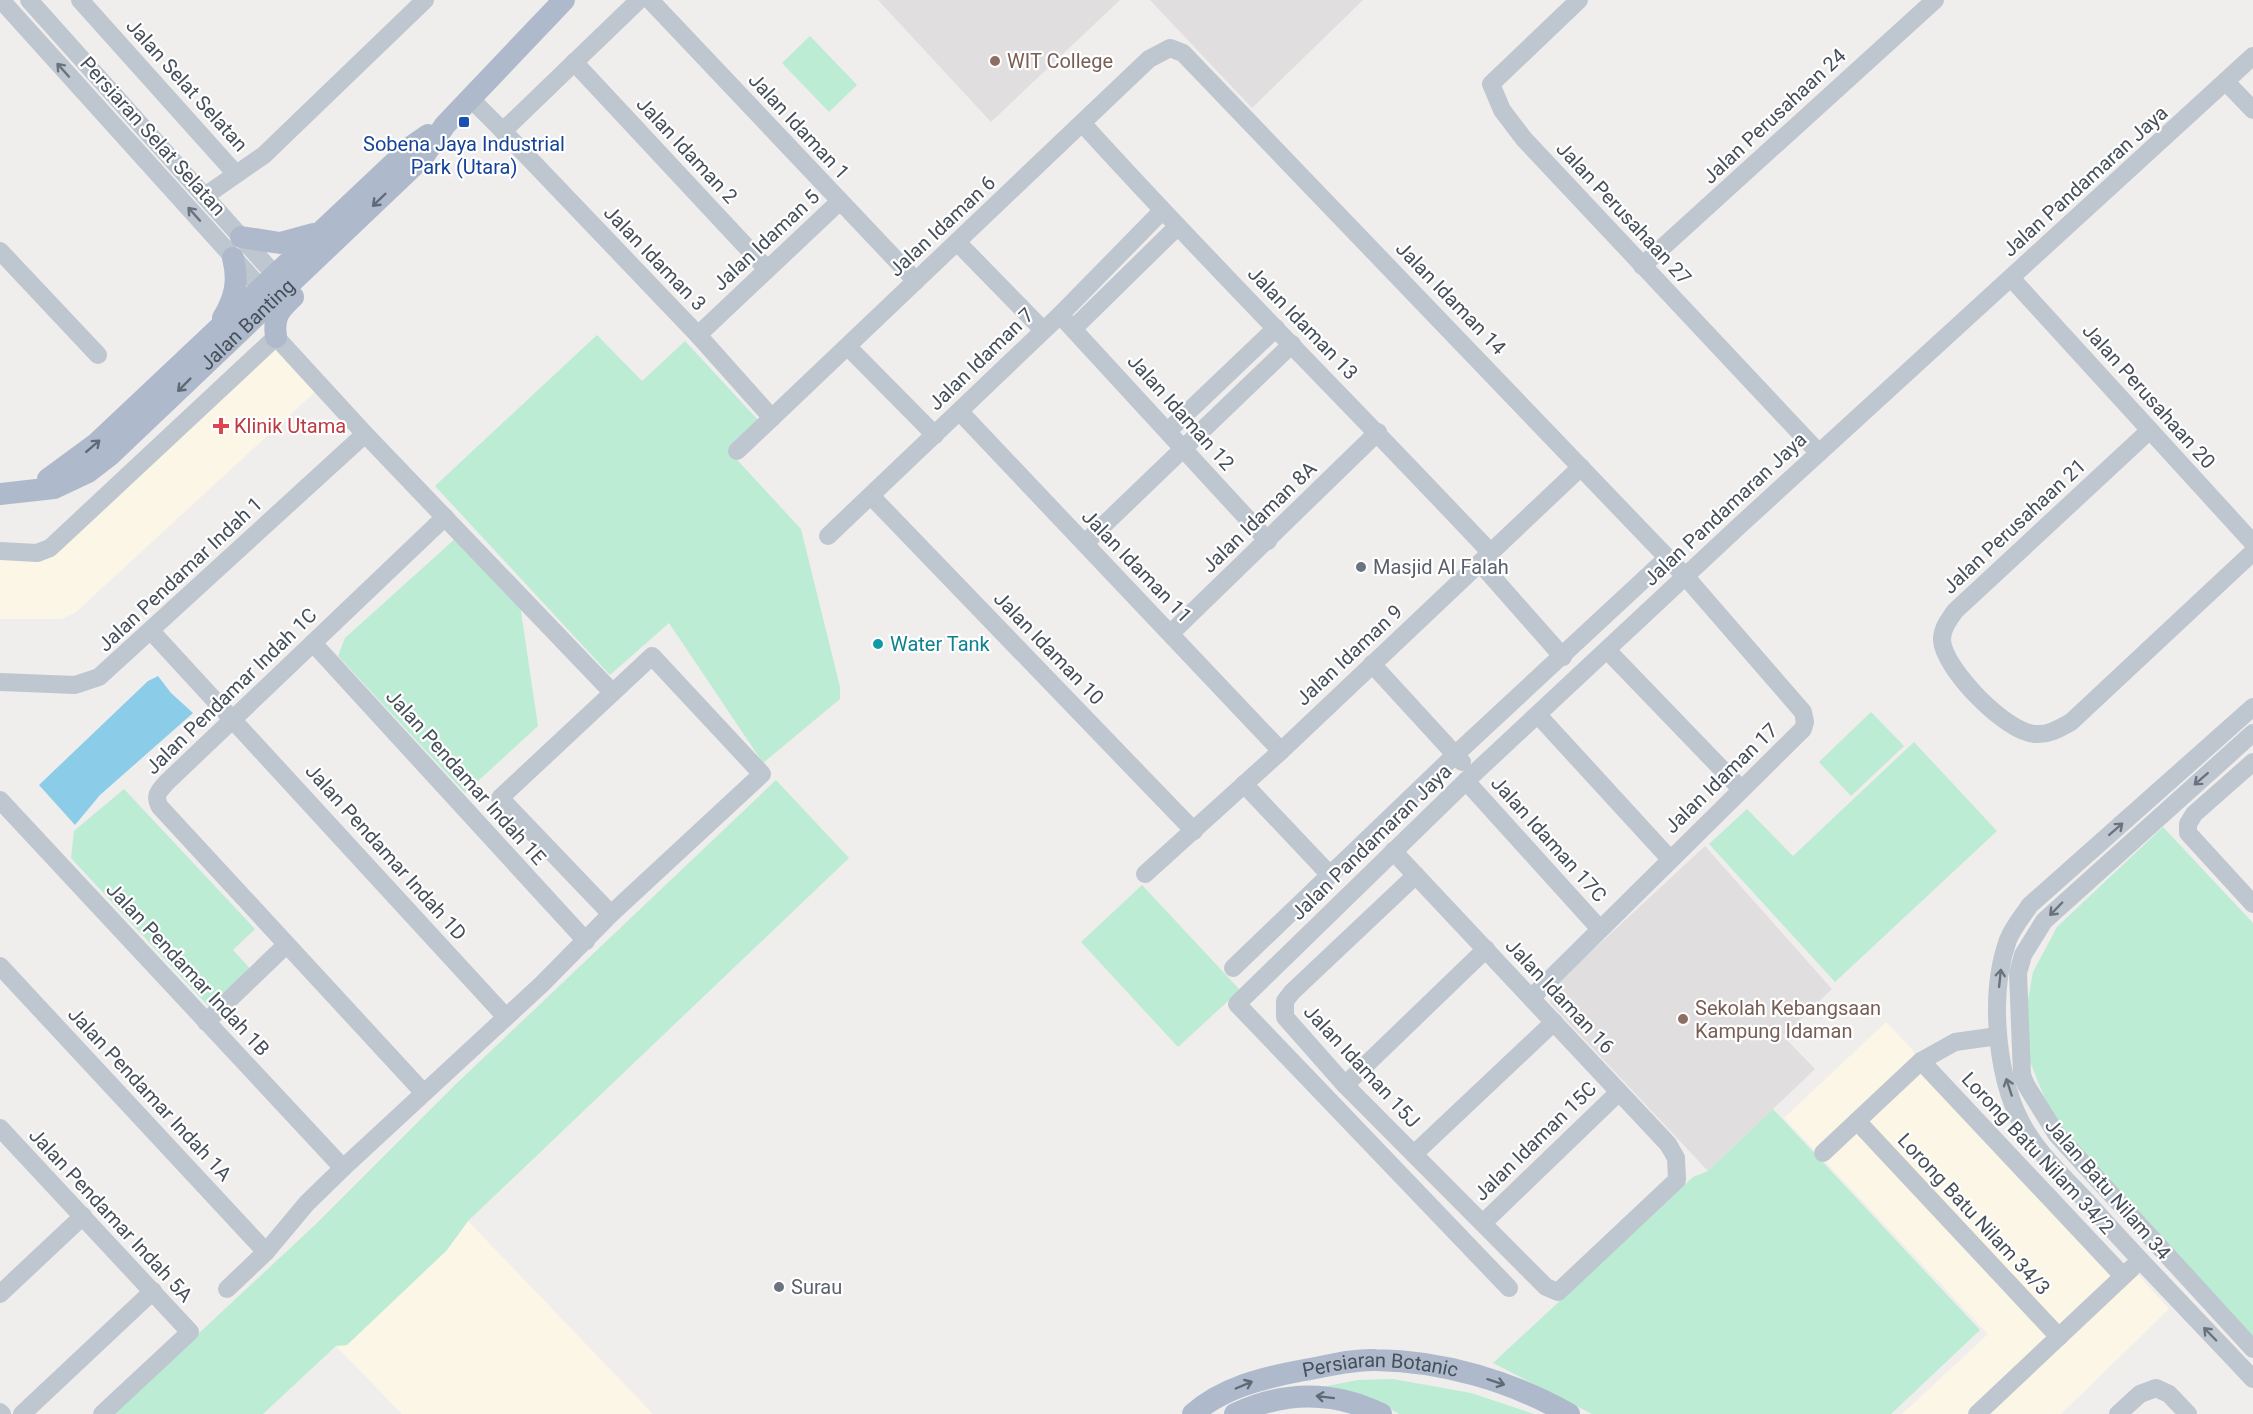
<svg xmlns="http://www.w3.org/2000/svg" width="2253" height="1414" viewBox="0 0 2253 1414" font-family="Roboto,sans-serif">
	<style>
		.commercial { fill: #fbf6e6 }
		.education { fill: #e1dedf }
		.green { fill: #bcecd3 }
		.water { fill: #8bcde8 }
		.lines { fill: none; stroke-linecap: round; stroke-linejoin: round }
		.minor { stroke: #bec6cf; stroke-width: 18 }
		.major { stroke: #aebacb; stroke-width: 22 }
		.oneway { stroke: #6a737d }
		.oneway2 { stroke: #606a76 }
		.education-dot { fill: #8d6e63; stroke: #fff; stroke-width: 2 }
		.transit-dot { fill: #1a4fb4; stroke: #fff; stroke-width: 2 }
		.health-dot { fill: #e0444e; stroke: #fff; stroke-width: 2 }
		.worship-dot { fill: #6b7280; stroke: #fff; stroke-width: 2 }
		.culture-dot { fill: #0f9aa8; stroke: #fff; stroke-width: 2 }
		.labels { text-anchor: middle; stroke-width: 4.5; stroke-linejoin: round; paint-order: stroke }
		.education-label { font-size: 20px; fill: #785e54; stroke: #fff; text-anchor: start }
		.street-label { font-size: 20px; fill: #464f5a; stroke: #fff }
		.transit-label { font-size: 20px; fill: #164399; stroke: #fff }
		.health-label { font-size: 20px; fill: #be3a42; stroke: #fff; text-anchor: start }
		.worship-label { font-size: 20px; fill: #5b616d; stroke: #fff; text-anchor: start }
		.culture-label { font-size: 20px; fill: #0d838f; stroke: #fff; text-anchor: start }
	</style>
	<rect width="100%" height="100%" fill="#f0eded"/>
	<g class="commercial">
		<path d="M 276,345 L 317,390 L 76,612 L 62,619 L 0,619 L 0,556 L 38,557 Z"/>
		<path d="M 1886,1022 L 1913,1050 L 1916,1061 L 2122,1282 L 2135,1271 L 2169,1309 L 2061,1414 L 1902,1414 L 1988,1334 L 1784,1118 Z"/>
		<path d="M 468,1221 L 653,1414 L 402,1414 L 336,1346 L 347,1345 L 447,1250 Z"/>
	</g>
	<g class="education">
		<path d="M 878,0 L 1120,0 L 991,122 Z"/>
		<path d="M 1150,0 L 1363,0 L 1252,108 Z"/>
		<path d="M 1705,846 L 1832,989 L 1783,1036 L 1815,1069 L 1708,1171 L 1550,1003 L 1553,987 Z"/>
	</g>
	<g class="green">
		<path d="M 810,36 L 857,85 L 829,112 L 782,63 Z"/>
		<path d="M 597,335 L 642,381 L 685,341 L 758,420 L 728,450 L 801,529 L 840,687 L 840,699 L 763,763 L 669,623 L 610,675 L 435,486 Z"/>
		<path d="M 457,537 L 520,605 L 538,726 L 465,793 L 338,656 L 345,638 Z"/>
		<path d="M 1871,712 L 1904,746 L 1851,796 L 1819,762 Z"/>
		<path d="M 1914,742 L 1997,831 L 1835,982 L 1709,844 L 1747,809 L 1793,856 Z"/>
		<path d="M 776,780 L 849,858 L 468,1221 L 447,1250 L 347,1345 L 336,1346 L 263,1414 L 112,1414 L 315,1225 L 456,1084 Z"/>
		<path d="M 124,789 L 255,929 L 233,950 L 253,972 L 212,1010 L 71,858 L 74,831 Z"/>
		<path d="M 2163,827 L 2253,923 L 2253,1338 L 2056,1127 L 2027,1054 L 2028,1000 L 2033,972 L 2057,927 Z"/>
		<path d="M 1142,885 L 1240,990 L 1178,1047 L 1081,942 Z"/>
		<path d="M 1773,1109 L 1980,1330 L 1891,1414 L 1592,1414 L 1493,1363 L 1693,1177 L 1708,1171 Z"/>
		<path d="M 1393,1379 L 1471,1393 L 1534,1414 L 1399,1414 L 1370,1397 L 1322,1387 L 1358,1380 Z"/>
	</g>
	<path class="water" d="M 158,676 L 171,693 L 193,713 L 100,795 L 75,825 L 39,785 L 148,681 Z"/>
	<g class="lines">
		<g class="minor">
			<path d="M 1,0 L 269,297"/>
			<path d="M 29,0 L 283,284"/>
			<path d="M 80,0 L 236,174"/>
			<path d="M 639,0 L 503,131 L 698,335 L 772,418"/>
			<path d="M 650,0 L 916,281"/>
			<path d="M 1579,0 L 1491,84 L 1502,110 L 1524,139 L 1819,453"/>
			<path d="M 574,62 L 767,269"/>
			<path d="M 2227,83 L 2253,110"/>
			<path d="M 470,98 L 503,131"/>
			<path d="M 1083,124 C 1215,270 1356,409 1491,553"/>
			<path d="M 205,196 L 264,155 L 425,0"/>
			<path d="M 958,243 L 1043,330"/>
			<path d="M 0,251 L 98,355"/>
			<path d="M 1642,266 L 1935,0"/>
			<path d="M 2011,278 L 2253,543"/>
			<path d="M 1060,315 L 1268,541"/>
			<path d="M 1074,328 L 1177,227"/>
			<path d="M 698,335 L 839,202"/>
			<path d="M 848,347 L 935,435"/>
			<path d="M 960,412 L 1281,751"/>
			<path d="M 2150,430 L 1955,611 C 1949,620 1942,628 1942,640 C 1943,668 2007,734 2036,734 C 2049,735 2060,728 2071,722 L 2253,552"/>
			<path d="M 1168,431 L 1276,328"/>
			<path d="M 737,451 L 1149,59 L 1170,48 L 1183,53 L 1685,576 L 1803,712 L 1805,722 L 1803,729 L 1531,998"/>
			<path d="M 871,496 L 1194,831"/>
			<path d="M 828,536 L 1060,315 L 1162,211"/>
			<path d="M 1085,543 L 1292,344"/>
			<path d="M 0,551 L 37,553 L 50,548 L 276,337 L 365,434 L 612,692"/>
			<path d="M 1480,563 L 1563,657"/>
			<path d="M 151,631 L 505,1016"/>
			<path d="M 1171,633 L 1378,432"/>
			<path d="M 313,643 L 586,941"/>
			<path d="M 1607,650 L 1741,789"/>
			<path d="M 1372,664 L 1462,762"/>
			<path d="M 0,682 L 75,685 L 99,677 L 365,434"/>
			<path d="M 2253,707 L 2030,905 C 2022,917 2013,927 2008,940 C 1988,995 1996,1085 2028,1134 C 2045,1161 2070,1183 2091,1206 C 2143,1265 2199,1321 2253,1379"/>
			<path d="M 1538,715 L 1670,859"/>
			<path d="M 2253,733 L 2044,921 L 2023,955 L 2018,973 L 2022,1075 L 2026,1085 L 2057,1135 L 2253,1349"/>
			<path d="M 2253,762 L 2194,814 L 2188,824 L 2188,833 L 2253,904"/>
			<path d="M 1466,781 L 1599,928"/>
			<path d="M 1244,784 L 1330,875"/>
			<path d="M 0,800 L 343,1168"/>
			<path d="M 1393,851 L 1668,1144 L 1676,1158 L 1677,1180 L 1558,1292 L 1546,1287 L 1345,1085 L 1285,1017 L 1285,1001 L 1292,992 L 1416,875"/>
			<path d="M 1145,874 L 1281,751 L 1581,467"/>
			<path d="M 0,966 L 266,1252"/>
			<path d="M 1233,968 L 1456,754 L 1667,558"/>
			<path d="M 206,1022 L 286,945"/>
			<path d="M 1921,1061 L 2123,1276"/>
			<path d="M 1345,1085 L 1486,949"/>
			<path d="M 423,1092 L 160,807 C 154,796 158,792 166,783 L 445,517"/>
			<path d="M 1857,1121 L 2059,1337"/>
			<path d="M 0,1128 L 190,1332 L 102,1414"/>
			<path d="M 1823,1153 L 1921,1061 L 1955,1042 L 1998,1036"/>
			<path d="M 1414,1154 L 1554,1022"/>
			<path d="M 1483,1223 L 1619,1092"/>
			<path d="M 1509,1288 L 1237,1004 L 1466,781 L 1738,527 L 2253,56"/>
			<path d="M 227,1289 L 266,1252 L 307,1203 L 343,1168 L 542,984 L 611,914 L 762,774 L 652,656 L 500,798 L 611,914"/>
			<path d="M 0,1294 L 83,1216"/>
			<path d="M 0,1412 L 2,1414"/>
			<path d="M 22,1414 L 153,1291"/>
			<path d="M 1977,1414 L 2132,1268"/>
			<path d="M 2118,1414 L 2140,1394 L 2156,1388 L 2169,1394 L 2188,1414"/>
		</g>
		<g class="major">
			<path d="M 241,237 L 280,243 L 313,234"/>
			<path d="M 223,318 C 235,298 239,281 233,258"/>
			<path d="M 276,337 C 273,317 279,310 293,297"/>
			<path d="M 48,479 L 97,443 L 412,146 L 428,135"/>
			<path id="s1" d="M 0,494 L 54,488 L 88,472 L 110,455 L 423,157 L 445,125 L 564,0"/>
			<path id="s2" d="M 1193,1414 C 1222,1388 1262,1378 1299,1371 C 1324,1367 1351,1359 1376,1360 C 1443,1361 1511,1381 1569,1414"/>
			<path d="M 1235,1414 C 1284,1391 1332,1390 1381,1414"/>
		</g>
	</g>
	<defs><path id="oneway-shaft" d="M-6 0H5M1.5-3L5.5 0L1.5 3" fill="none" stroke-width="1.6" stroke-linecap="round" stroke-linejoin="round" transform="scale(1.5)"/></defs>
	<g class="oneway">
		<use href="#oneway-shaft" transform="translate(63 70) rotate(-132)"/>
		<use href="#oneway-shaft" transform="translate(194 214) rotate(-132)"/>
		<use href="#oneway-shaft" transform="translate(2201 779) rotate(139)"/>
		<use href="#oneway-shaft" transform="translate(2116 829) rotate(-41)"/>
		<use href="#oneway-shaft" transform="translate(2056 909) rotate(134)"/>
		<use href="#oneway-shaft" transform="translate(2000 978) rotate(-84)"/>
		<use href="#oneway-shaft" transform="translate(2009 1087) rotate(-108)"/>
		<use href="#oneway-shaft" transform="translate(2210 1334) rotate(-134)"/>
	</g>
	<g class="oneway2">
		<use href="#oneway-shaft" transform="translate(379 200) rotate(136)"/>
		<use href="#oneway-shaft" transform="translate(184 385) rotate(135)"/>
		<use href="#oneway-shaft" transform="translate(93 446) rotate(-41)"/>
		<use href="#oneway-shaft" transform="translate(1496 1382) rotate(18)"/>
		<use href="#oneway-shaft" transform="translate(1244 1385) rotate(-23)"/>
		<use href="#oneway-shaft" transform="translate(1325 1397) rotate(-173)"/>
	</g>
	<g class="education-dot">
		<circle cx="995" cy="61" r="6"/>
		<circle cx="1683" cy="1019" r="6"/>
	</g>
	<rect class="transit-dot" x="458" y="116" width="12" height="12" rx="3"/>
	<path class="health-dot" d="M218 417h6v6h6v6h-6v6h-6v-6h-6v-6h6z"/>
	<g class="worship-dot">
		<circle cx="1361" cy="567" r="6"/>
		<circle cx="779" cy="1287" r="6"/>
	</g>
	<circle class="culture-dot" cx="878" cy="644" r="6"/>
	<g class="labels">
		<g class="education-label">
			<text x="1007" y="68">WIT College</text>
			<text x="1695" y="1015">Sekolah Kebangsaan<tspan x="1695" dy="23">Kampung Idaman</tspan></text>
		</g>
		<g class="street-label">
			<text transform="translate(187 85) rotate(48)" y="7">Jalan Selat Selatan</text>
			<text transform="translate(1774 116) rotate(-43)" y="7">Jalan Perusahaan 24</text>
			<text transform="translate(799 126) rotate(47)" y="7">Jalan Idaman 1</text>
			<text transform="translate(153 136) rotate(48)" y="7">Persiaran Selat Selatan</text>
			<text transform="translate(687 150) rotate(47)" y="7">Jalan Idaman 2</text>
			<text transform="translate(2085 181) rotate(-42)" y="7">Jalan Pandamaran Jaya</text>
			<text transform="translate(1624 213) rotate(47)" y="7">Jalan Perusahaan 27</text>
			<text transform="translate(942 226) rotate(-43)" y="7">Jalan Idaman 6</text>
			<text transform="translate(766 240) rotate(-43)" y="7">Jalan Idaman 5</text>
			<text transform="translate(655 258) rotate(46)" y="7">Jalan Idaman 3</text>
			<text transform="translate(1451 298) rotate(46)" y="7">Jalan Idaman 14</text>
			<text transform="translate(1303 323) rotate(46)" y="7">Jalan Idaman 13</text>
			<text dy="7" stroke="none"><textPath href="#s1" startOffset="309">Jalan Banting</textPath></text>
			<text transform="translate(981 359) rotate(-44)" y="7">Jalan Idaman 7</text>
			<text transform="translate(2149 396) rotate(48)" y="7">Jalan Perusahaan 20</text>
			<text transform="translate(1181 412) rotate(48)" y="7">Jalan Idaman 12</text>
			<text transform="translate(1725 509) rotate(-43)" y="7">Jalan Pandamaran Jaya</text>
			<text transform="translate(1259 517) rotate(-44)" y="7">Jalan Idaman 8A</text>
			<text transform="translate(2014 526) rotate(-43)" y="7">Jalan Perusahaan 21</text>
			<text transform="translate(1137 566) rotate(46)" y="7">Jalan Idaman 11</text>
			<text transform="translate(180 574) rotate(-43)" y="7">Jalan Pendamar Indah 1</text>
			<text transform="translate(1049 648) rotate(46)" y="7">Jalan Idaman 10</text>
			<text transform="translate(1349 655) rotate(-43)" y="7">Jalan Idaman 9</text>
			<text transform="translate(231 691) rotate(-44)" y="7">Jalan Pendamar Indah 1C</text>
			<text transform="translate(466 777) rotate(48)" y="7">Jalan Pendamar Indah 1E</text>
			<text transform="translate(1721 778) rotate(-44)" y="7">Jalan Idaman 17</text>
			<text transform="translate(1549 839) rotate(48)" y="7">Jalan Idaman 17C</text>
			<text transform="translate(1371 842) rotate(-44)" y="7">Jalan Pandamaran Jaya</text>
			<text transform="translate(386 852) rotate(48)" y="7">Jalan Pendamar Indah 1D</text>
			<text transform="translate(188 969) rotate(47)" y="7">Jalan Pendamar Indah 1B</text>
			<text transform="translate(1560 996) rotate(47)" y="7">Jalan Idaman 16</text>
			<text transform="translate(1362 1066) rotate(47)" y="7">Jalan Idaman 15J</text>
			<text transform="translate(150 1094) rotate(47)" y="7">Jalan Pendamar Indah 1A</text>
			<text transform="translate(1535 1141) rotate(-44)" y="7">Jalan Idaman 15C</text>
			<text transform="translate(2038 1153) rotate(47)" y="7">Lorong Batu Nilam 34/2</text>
			<text transform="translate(2108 1189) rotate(49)" y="7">Jalan Batu Nilam 34</text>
			<text transform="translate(1974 1214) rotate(47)" y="7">Lorong Batu Nilam 34/3</text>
			<text transform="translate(111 1215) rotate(47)" y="7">Jalan Pendamar Indah 5A</text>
			<text dy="7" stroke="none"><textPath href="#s2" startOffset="198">Persiaran Botanic</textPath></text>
		</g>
		<g class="transit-label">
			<text x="464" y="151">Sobena Jaya Industrial<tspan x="464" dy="23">Park (Utara)</tspan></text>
		</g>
		<g class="health-label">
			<text x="234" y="433">Klinik Utama</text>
		</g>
		<g class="worship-label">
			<text x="1373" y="574">Masjid Al Falah</text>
			<text x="791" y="1294">Surau</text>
		</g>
		<g class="culture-label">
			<text x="890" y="651">Water Tank</text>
		</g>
	</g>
</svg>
